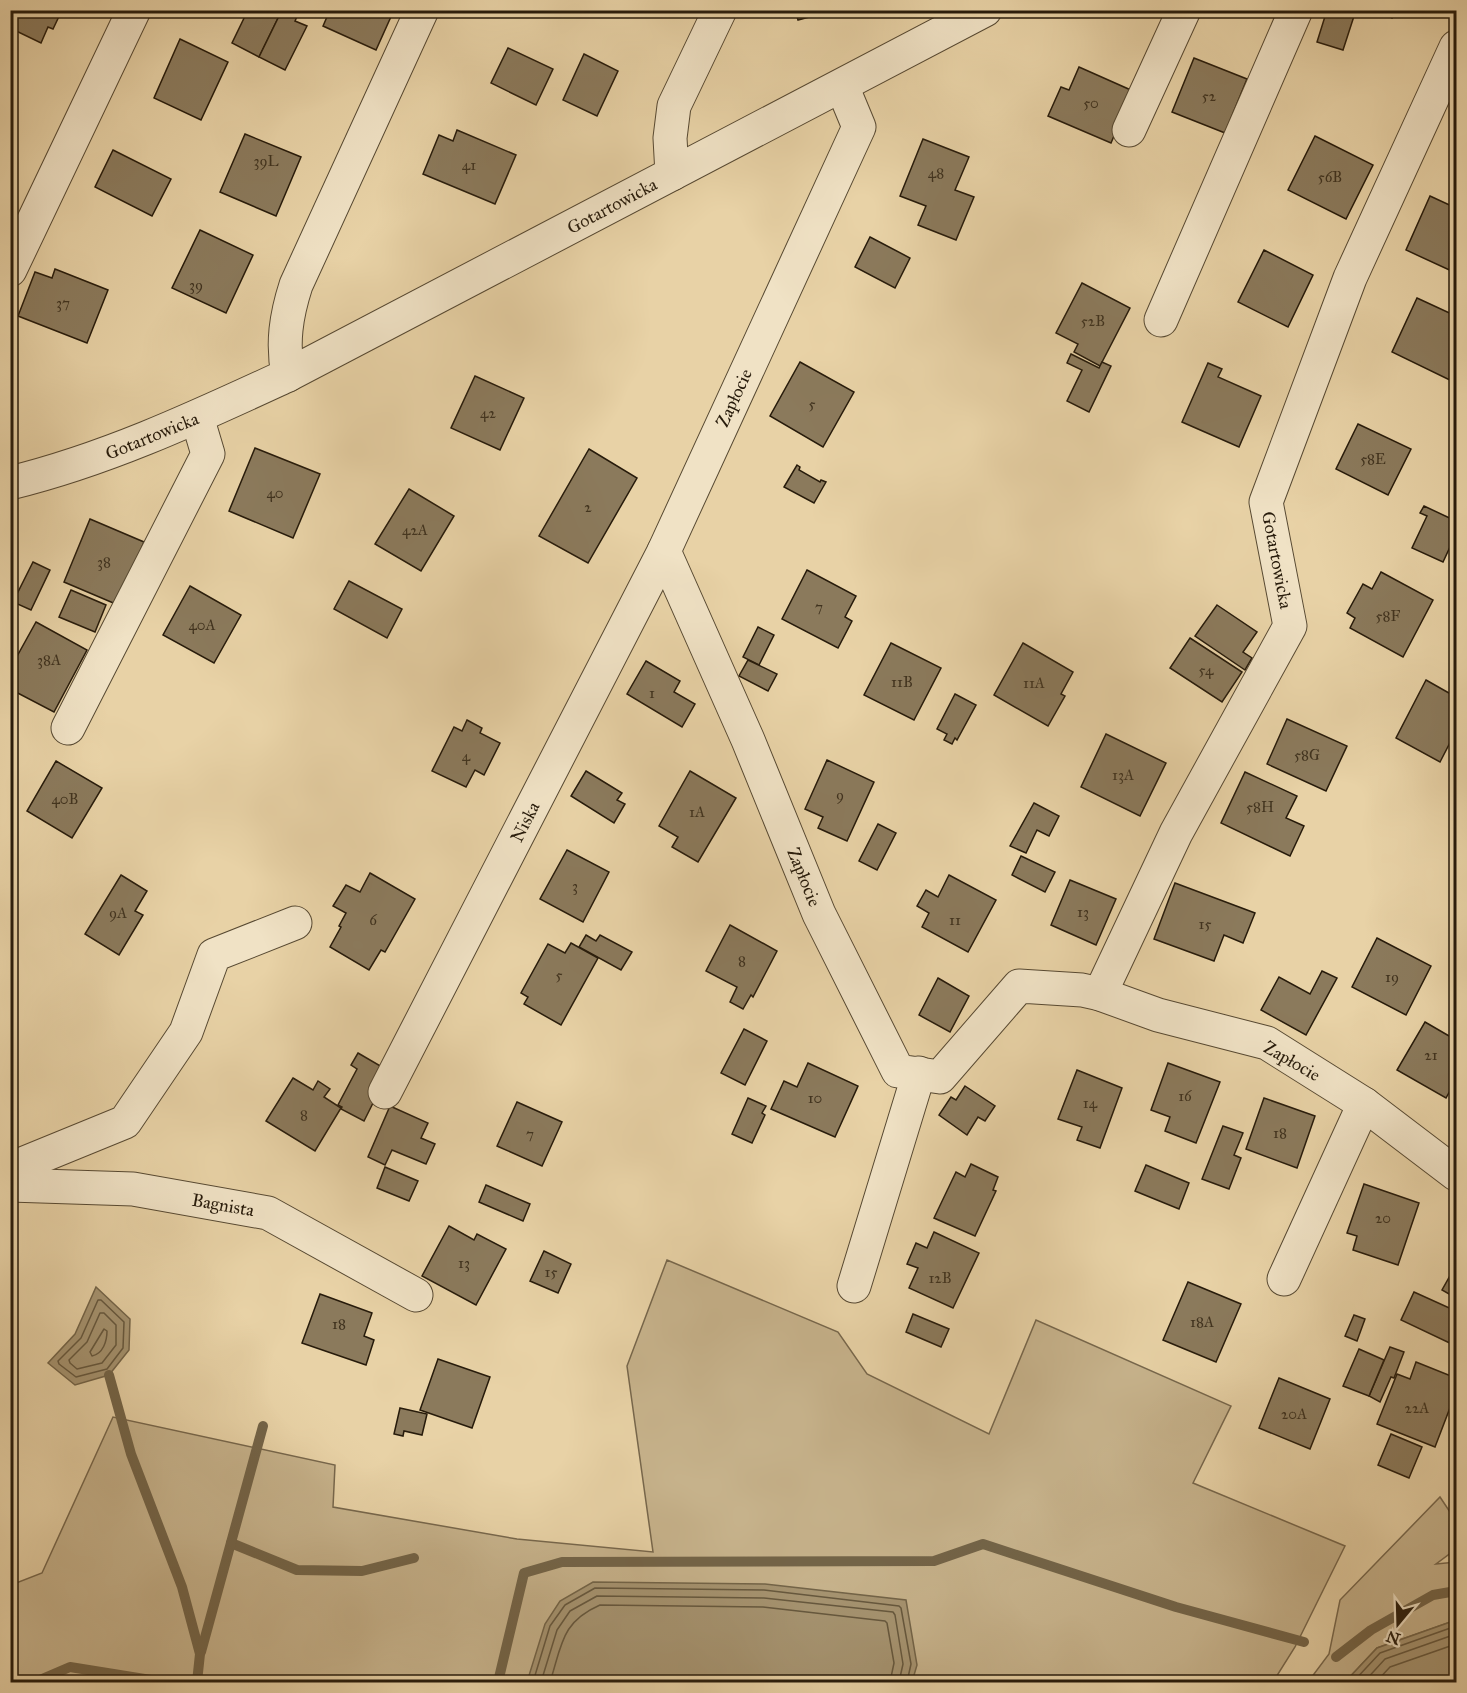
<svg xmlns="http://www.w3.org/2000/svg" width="1467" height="1693" viewBox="0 0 1467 1693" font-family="'IM FELL Great Primer',serif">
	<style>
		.green { fill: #c7b38c; stroke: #77674c; stroke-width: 1.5 }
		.water { fill: #a69471; stroke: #736448; stroke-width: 1.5 }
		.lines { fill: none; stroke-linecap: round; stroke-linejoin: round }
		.shore { stroke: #66583e; stroke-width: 1.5 }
		.stream { stroke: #736448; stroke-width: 10 }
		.building { fill: #8b7a5c; stroke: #271b0b; stroke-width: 1.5 }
		.minor-casing { stroke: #574932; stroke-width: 35 }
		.minor { stroke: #f0e2c5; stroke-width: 33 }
		.labels { text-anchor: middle; stroke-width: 4.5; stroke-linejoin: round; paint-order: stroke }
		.number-label { font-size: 15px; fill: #40331f }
		.street-label { font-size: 18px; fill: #271b0b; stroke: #f0e2c5 }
	</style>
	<rect width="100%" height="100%" fill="#e8d2a6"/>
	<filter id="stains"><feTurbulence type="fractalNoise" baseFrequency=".00333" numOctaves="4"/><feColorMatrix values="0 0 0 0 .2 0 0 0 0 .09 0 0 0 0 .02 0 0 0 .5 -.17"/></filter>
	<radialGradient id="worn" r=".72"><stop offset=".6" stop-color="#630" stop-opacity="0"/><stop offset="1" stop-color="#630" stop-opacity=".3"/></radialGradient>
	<g class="green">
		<path d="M 667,1260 L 838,1332 L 867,1374 L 989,1434 L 1036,1320 L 1231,1406 L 1193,1483 L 1345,1546 L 1295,1647 L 1273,1682 L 11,1682 L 11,1585 L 42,1573 L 113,1417 L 335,1465 L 333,1507 L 517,1539 L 653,1552 L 627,1366 Z"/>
		<path d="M 1440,1497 L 1456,1521 L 1456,1549 L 1436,1564 L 1456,1562 L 1456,1620 L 1377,1648 L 1345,1682 L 1308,1682 L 1329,1654 L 1340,1600 Z"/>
	</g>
	<g class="water">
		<path d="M 96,1287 L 130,1319 L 129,1350 L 109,1375 L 75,1385 L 48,1363 L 75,1334 Z"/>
		<path d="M 593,1582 L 765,1584 L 906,1600 L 917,1665 L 912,1682 L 527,1682 L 545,1624 L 560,1601 Z"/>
		<path d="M 1456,1620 L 1456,1682 L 1345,1682 L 1377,1648 Z"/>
	</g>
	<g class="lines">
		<g class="shore">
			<path d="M 98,1300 L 101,1300 L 124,1322 L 123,1348 L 107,1369 L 76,1377 L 59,1364 L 58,1361 L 81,1338 Z"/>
			<path d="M 100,1313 L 104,1313 L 116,1325 L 116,1345 L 102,1363 L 77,1369 L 70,1363 L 69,1360 L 87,1342 Z"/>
			<path d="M 104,1329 L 107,1331 C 107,1341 103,1354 92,1356 L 90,1352 Z"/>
			<path d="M 533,1682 L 550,1626 L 565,1605 L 595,1588 L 764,1590 L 899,1606 L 901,1608 L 911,1664 L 907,1682"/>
			<path d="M 541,1682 L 557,1630 L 570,1611 L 597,1596 L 764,1598 L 893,1612 L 895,1615 L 903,1664 L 899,1682"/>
			<path d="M 550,1682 C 562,1645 561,1622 600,1605 L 763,1607 L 885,1621 L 887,1623 L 894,1663 L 890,1682"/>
			<path d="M 1353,1682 L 1380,1653 L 1456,1626"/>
			<path d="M 1364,1682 L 1385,1659 L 1456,1634"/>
			<path d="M 1376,1682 L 1390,1667 L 1456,1644"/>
		</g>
		<g class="stream">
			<path d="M 109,1375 L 131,1454 L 182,1587 L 200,1654 L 197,1682"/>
			<path d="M 231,1543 L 297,1570 L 362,1571 L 414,1558"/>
			<path d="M 201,1652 L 263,1426"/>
			<path d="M 1336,1657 L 1371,1630 L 1433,1595 L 1456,1591"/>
			<path d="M 10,1679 L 14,1682"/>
			<path d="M 35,1682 L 70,1667 L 157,1681 L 194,1682"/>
			<path d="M 498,1682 L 524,1573 L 562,1562 L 934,1561 L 983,1544 L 1176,1607 L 1304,1642"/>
		</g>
	</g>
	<g class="building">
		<path d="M 10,10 L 62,10 L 53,29 L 48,27 L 41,43 L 10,28 Z"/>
		<path d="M 248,10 L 282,10 L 259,57 L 232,43 Z"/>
		<path d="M 282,10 L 300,10 L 295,21 L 307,26 L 285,70 L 259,57 Z"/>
		<path d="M 330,10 L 394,10 L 376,50 L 323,26 Z"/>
		<path d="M 795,10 L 835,10 L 798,20 Z"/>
		<path d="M 1327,10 L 1356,10 L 1343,50 L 1317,42 Z"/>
		<path d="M 1375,10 L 1395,10 L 1392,18 Z"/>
		<path d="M 180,39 L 228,62 L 201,120 L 154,98 Z"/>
		<path d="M 508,48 L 553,69 L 536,105 L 491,83 Z"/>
		<path d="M 584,54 L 618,71 L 597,116 L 563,100 Z"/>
		<path d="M 1194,58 L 1247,79 L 1225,133 L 1172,112 Z"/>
		<path d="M 1079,67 L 1133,91 L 1111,143 L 1048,116 L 1061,87 L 1069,90 Z"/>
		<path d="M 457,130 L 516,155 L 495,204 L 423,174 L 439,135 L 453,141 Z"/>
		<path d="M 245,134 L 301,157 L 276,216 L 220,192 Z"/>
		<path d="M 1315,136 L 1373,165 L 1346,219 L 1288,190 Z"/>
		<path d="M 923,139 L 969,157 L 955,190 L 974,197 L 956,240 L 918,225 L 926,206 L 900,196 Z"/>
		<path d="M 113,150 L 171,179 L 152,216 L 95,187 Z"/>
		<path d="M 1430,196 L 1456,208 L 1456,273 L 1406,250 Z"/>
		<path d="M 200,230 L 253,255 L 226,313 L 172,288 Z"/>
		<path d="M 870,237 L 910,258 L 895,288 L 855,267 Z"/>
		<path d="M 1264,250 L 1313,275 L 1288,327 L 1238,302 Z"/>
		<path d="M 55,269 L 108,290 L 87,343 L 18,316 L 35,272 L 52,278 Z"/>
		<path d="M 1082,283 L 1130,308 L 1100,366 L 1074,352 L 1078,344 L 1056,333 Z"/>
		<path d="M 1417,298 L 1456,316 L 1456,383 L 1392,352 Z"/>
		<path d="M 1071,354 L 1099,368 L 1102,362 L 1111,366 L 1089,412 L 1067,401 L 1082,370 L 1067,363 Z"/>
		<path d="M 800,362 L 854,392 L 823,447 L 770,416 Z"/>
		<path d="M 1208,363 L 1222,369 L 1218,377 L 1261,396 L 1239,447 L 1182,422 Z"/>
		<path d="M 475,376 L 524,398 L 500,450 L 451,428 Z"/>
		<path d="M 1358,424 L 1411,449 L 1388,495 L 1336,469 Z"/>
		<path d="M 255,448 L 320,474 L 293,538 L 229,511 Z"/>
		<path d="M 589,449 L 637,478 L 588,563 L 539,536 Z"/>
		<path d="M 797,465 L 800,467 L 799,470 L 820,482 L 821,480 L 826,482 L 814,503 L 784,487 Z"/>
		<path d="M 409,489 L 454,516 L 421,571 L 375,544 Z"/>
		<path d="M 1424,506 L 1456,521 L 1456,534 L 1443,562 L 1412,548 L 1427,516 L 1420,513 Z"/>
		<path d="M 90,519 L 144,542 L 118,605 L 64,582 Z"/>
		<path d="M 33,562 L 50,570 L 31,610 L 13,602 Z"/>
		<path d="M 807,570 L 856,596 L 845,617 L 852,621 L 838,648 L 782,619 Z"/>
		<path d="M 1381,572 L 1433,600 L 1403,657 L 1350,628 L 1355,618 L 1347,613 L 1363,584 L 1372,589 Z"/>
		<path d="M 349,581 L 402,609 L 387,638 L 334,609 Z"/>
		<path d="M 190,586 L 241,615 L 214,663 L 163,635 Z"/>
		<path d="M 71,590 L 106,605 L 95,632 L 59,617 Z"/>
		<path d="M 1217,605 L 1257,632 L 1243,652 L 1252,658 L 1245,670 L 1195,636 Z"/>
		<path d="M 36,622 L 87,650 L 54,712 L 10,689 L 10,669 Z"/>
		<path d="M 758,627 L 774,635 L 759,665 L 743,657 Z"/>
		<path d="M 1190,638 L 1242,672 L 1222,702 L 1170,668 Z"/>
		<path d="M 891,643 L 941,668 L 914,720 L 864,695 Z"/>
		<path d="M 1023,643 L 1073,672 L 1061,694 L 1065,696 L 1048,726 L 994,695 Z"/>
		<path d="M 748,660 L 777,674 L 768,691 L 739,676 Z"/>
		<path d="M 646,661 L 680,681 L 674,692 L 695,704 L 682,727 L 627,694 Z"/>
		<path d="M 1426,680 L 1456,697 L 1456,731 L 1440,762 L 1396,738 Z"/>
		<path d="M 955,694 L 976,705 L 957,740 L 955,738 L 952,744 L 944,740 L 947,734 L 937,729 Z"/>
		<path d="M 1287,719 L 1347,746 L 1326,791 L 1267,764 Z"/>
		<path d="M 467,720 L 482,728 L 480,733 L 500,743 L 484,775 L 475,770 L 466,787 L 432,771 L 454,727 L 462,731 Z"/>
		<path d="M 1106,734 L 1166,763 L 1140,816 L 1081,787 Z"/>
		<path d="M 827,760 L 874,782 L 847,841 L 818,828 L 823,817 L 805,809 Z"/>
		<path d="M 56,761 L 102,788 L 72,838 L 27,811 Z"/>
		<path d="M 586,771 L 622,793 L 617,800 L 625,804 L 614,823 L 571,796 Z"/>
		<path d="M 690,771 L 736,798 L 698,862 L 672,847 L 678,837 L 659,826 Z"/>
		<path d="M 1245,772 L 1297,796 L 1286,818 L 1304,826 L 1290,856 L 1221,823 Z"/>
		<path d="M 1034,803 L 1059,816 L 1049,836 L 1037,830 L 1026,853 L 1010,846 Z"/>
		<path d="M 878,824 L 896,833 L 877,870 L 859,861 Z"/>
		<path d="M 567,850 L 609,872 L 583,922 L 540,899 Z"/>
		<path d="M 1021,856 L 1055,872 L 1045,892 L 1012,875 Z"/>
		<path d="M 370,873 L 415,899 L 385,952 L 381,950 L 369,970 L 330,947 L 341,927 L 339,926 L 346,913 L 333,906 L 346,885 L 360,892 Z"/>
		<path d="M 121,875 L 147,891 L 135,911 L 143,915 L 119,955 L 85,934 Z"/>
		<path d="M 949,875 L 996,900 L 968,952 L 922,927 L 929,913 L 917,906 L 926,890 L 938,897 Z"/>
		<path d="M 1070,880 L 1116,899 L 1096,945 L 1051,925 Z"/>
		<path d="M 1175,883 L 1255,913 L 1243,943 L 1224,935 L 1214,961 L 1154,939 Z"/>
		<path d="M 730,925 L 777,951 L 753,997 L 751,995 L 743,1009 L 730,1002 L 737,987 L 706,971 Z"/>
		<path d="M 586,935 L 596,941 L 600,935 L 632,952 L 621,970 L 579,947 Z"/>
		<path d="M 1377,938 L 1431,966 L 1406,1015 L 1352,987 Z"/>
		<path d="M 571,943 L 598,958 L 561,1025 L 524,1004 L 528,997 L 521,993 L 548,944 L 565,953 Z"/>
		<path d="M 1322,971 L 1337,978 L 1306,1035 L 1261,1010 L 1279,977 L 1310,994 Z"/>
		<path d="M 938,978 L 969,996 L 950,1032 L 919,1015 Z"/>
		<path d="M 1425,1022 L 1456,1040 L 1456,1080 L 1446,1098 L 1397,1070 Z"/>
		<path d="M 744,1029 L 767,1041 L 745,1085 L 721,1073 Z"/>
		<path d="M 358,1053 L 389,1071 L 364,1121 L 341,1109 L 342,1107 L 338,1105 L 357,1069 L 351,1065 Z"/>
		<path d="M 808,1063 L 858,1086 L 835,1137 L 771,1109 L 784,1081 L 797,1087 Z"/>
		<path d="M 1168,1063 L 1220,1082 L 1196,1143 L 1165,1131 L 1170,1117 L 1151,1110 Z"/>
		<path d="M 1077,1070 L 1122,1088 L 1100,1148 L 1077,1140 L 1082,1127 L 1058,1119 Z"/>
		<path d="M 293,1078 L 313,1090 L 318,1081 L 330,1089 L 324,1097 L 341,1108 L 315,1151 L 266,1121 Z"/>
		<path d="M 965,1086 L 995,1106 L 985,1121 L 978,1117 L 967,1135 L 939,1115 L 951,1097 L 956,1100 Z"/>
		<path d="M 748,1098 L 766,1106 L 762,1113 L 765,1115 L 752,1143 L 732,1134 Z"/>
		<path d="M 1264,1098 L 1315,1116 L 1297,1168 L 1246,1149 Z"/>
		<path d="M 517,1102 L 562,1122 L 542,1166 L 497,1146 Z"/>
		<path d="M 390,1106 L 428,1123 L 421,1138 L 435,1144 L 426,1164 L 392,1150 L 385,1165 L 368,1157 Z"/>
		<path d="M 1223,1126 L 1243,1133 L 1234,1155 L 1241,1158 L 1229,1189 L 1202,1179 Z"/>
		<path d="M 971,1164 L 998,1177 L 993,1190 L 996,1191 L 975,1236 L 934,1218 L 956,1172 L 965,1177 Z"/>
		<path d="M 1146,1165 L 1189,1183 L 1179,1209 L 1135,1191 Z"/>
		<path d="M 385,1167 L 418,1181 L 409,1201 L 377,1188 Z"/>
		<path d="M 1364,1184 L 1419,1203 L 1398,1265 L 1353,1250 L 1357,1236 L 1347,1233 Z"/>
		<path d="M 486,1185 L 530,1204 L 523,1221 L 479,1202 Z"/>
		<path d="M 449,1226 L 474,1240 L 477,1234 L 506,1249 L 476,1305 L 422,1276 Z"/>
		<path d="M 934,1232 L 979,1253 L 953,1308 L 909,1288 L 918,1268 L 907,1264 L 916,1243 L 927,1248 Z"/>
		<path d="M 544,1251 L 571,1264 L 558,1293 L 530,1281 Z"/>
		<path d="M 1456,1265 L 1456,1298 L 1442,1290 Z"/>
		<path d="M 1188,1282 L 1241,1304 L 1216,1362 L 1163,1340 Z"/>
		<path d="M 1414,1292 L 1456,1311 L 1456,1346 L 1401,1320 Z"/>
		<path d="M 320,1294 L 372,1313 L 364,1336 L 374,1340 L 366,1365 L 302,1343 Z"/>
		<path d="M 913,1314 L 949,1329 L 941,1347 L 906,1332 Z"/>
		<path d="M 1354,1315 L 1365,1319 L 1357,1341 L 1345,1336 Z"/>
		<path d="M 1390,1347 L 1404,1352 L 1394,1378 L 1391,1377 L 1380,1402 L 1369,1396 Z"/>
		<path d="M 1359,1349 L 1384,1360 L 1369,1396 L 1343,1386 Z"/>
		<path d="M 438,1359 L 490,1377 L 472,1428 L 420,1410 Z"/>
		<path d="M 1416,1362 L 1456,1378 L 1456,1392 L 1435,1447 L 1377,1424 L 1397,1374 L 1410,1379 Z"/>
		<path d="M 1279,1378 L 1330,1399 L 1310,1449 L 1259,1428 Z"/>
		<path d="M 400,1408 L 427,1414 L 422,1435 L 404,1431 L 403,1436 L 394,1434 Z"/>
		<path d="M 1391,1434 L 1422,1447 L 1409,1478 L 1378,1465 Z"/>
	</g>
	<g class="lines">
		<defs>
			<g id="minor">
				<path d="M 1129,130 L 1184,10"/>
				<path d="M 672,174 L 670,138 L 674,106 L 720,10"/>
				<path d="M 10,270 L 134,10"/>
				<path d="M 1161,320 L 1296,10"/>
				<path d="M 288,375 C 282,343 286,316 296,285 L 422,10"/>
				<path d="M 10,483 C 108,459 197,417 288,375 L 985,10"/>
				<path d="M 664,551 L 748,740 L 819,914 L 898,1071 L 940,1077 L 1019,986 L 1082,990 L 1100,994 L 1158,1015 L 1267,1043 L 1364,1104 L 1456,1174"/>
				<path d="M 68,728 L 208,454 L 197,417"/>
				<path d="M 1100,994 L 1176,833 L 1290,626 L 1266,502 L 1350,278 L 1456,47"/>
				<path d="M 385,1092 L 664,551 L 859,127 L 842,86"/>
				<path d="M 10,1169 L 125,1122 L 186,1032 L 214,955 L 295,923"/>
				<path d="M 10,1185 L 133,1189 L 268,1213 L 416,1295"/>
				<path d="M 1284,1279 L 1364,1104"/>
				<path d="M 854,1286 L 919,1073"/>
			</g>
		</defs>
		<use href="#minor" class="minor-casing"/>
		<use href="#minor" class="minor"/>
	</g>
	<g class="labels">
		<g class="number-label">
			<text x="1209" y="101">52</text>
			<text x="1091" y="108">50</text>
			<text x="266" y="166">39L</text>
			<text x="469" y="170">41</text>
			<text x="936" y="178">48</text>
			<text x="1330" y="182">56B</text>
			<text x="196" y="290">39</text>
			<text x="63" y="308">37</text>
			<text x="1093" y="326">52B</text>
			<text x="812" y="409">5</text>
			<text x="488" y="418">42</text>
			<text x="1373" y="464">58E</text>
			<text x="275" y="498">40</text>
			<text x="588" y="512">2</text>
			<text x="415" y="535">42A</text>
			<text x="104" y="567">38</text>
			<text x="819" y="612">7</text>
			<text x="1388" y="621">58F</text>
			<text x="202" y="630">40A</text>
			<text x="49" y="665">38A</text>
			<text x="1206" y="675">54</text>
			<text x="902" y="687">11B</text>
			<text x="1034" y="688">11A</text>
			<text x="652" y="698">1</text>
			<text x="1307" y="760">58G</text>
			<text x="466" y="761">4</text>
			<text x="1123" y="780">13A</text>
			<text x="840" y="800">9</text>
			<text x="65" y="804">40B</text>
			<text x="1260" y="812">58H</text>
			<text x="697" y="817">1A</text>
			<text x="575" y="891">3</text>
			<text x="1083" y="917">13</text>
			<text x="118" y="918">9A</text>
			<text x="373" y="925">6</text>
			<text x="955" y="925">11</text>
			<text x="1205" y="929">15</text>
			<text x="742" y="966">8</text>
			<text x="559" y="980">5</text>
			<text x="1392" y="982">19</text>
			<text x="1431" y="1060">21</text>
			<text x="1185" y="1101">16</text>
			<text x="815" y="1103">10</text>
			<text x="1090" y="1108">14</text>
			<text x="304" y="1120">8</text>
			<text x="1280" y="1138">18</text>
			<text x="530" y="1139">7</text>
			<text x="1383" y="1223">20</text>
			<text x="464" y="1268">13</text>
			<text x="551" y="1277">15</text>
			<text x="940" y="1283">12B</text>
			<text x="1202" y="1327">18A</text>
			<text x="339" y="1329">18</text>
			<text x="1417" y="1413">22A</text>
			<text x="1294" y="1419">20A</text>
		</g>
		<g class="street-label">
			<text transform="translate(612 206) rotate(-28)" y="6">Gotartowicka</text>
			<text transform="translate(734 398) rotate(-65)" y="6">Zapłocie</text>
			<text transform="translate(152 436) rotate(-22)" y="6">Gotartowicka</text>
			<text transform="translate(1277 560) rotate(79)" y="6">Gotartowicka</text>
			<text transform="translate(525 822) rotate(-63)" y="6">Niska</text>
			<text transform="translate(804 877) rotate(68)" y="6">Zapłocie</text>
			<text transform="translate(1292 1061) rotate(30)" y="6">Zapłocie</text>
			<text transform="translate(223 1205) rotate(10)" y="6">Bagnista</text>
		</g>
	</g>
	<rect width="1467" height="1693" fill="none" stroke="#e8d2a6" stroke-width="36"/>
	<rect x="12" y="12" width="1443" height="1669" fill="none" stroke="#271b0b" stroke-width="3"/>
	<rect x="18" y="18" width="1431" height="1657" fill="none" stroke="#271b0b" stroke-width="1.5"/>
	<g transform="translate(1398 1624) rotate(199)" stroke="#f0e2c5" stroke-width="4.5" paint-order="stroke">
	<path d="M0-4.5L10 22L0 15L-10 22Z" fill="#271b0b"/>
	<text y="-9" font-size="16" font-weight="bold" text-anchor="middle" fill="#271b0b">N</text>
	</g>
	<rect width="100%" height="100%" filter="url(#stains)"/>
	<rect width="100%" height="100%" fill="url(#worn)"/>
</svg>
